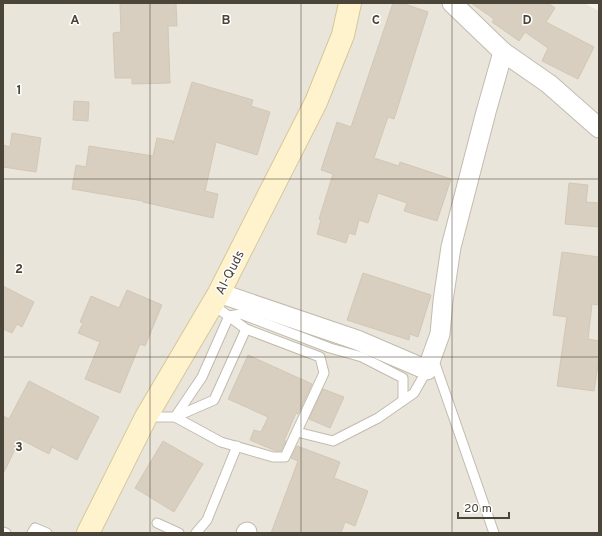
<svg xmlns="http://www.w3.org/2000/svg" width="602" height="536" viewBox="0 0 602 536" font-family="Overpass,sans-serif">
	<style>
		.residential { fill: #eae5da }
		.building { fill: #d8cfc1; stroke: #d3c7b4 }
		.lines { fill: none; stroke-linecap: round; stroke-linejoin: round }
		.lane-casing { stroke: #c2bbae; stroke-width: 11 }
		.street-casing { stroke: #c2bbae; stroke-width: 21 }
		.secondary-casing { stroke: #d6c79b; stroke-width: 24 }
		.lane { stroke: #fff; stroke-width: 9 }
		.street { stroke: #fff; stroke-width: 19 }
		.secondary { stroke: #fff3cd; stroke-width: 22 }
		.grid { fill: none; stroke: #4b4439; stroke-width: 1; stroke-opacity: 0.55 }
		.labels { text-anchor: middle; stroke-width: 3; stroke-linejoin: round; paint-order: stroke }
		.street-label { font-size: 13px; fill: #4b4439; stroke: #fff }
		.grid-label { font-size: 13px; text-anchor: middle; font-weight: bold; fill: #4b4439; stroke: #fff; stroke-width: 3; stroke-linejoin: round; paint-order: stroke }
	</style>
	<rect width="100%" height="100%" fill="#f6f3ec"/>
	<path class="residential" d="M 3,3 L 584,3 L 599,11 L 599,533 L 3,533 Z"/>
	<g class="building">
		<path d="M 120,3 L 176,3 L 177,26 L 168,26 L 170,83 L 132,84 L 132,78 L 115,78 L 113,33 L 121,32 Z"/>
		<path d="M 393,3 L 402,3 L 428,12 L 394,119 L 388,117 L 374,158 L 399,166 L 400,162 L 451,179 L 437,221 L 404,211 L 407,203 L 378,193 L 368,223 L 359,220 L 355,235 L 349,233 L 346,243 L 317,234 L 321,220 L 319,219 L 333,174 L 321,170 L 337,122 L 351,127 Z"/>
		<path d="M 471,3 L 548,3 L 555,8 L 546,22 L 594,47 L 578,79 L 542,61 L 548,48 L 525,32 L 519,41 L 492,22 L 494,19 Z"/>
		<path d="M 192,82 L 253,100 L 251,106 L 270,112 L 257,155 L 216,142 L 205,191 L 218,194 L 213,218 L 143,202 L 143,201 L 72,189 L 76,165 L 86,167 L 89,146 L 153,156 L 157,138 L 173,141 L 173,144 Z"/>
		<path d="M 74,101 L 89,102 L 88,121 L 73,120 Z"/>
		<path d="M 12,133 L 41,138 L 36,172 L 3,167 L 3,145 L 10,147 Z"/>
		<path d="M 569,183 L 588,185 L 586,202 L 599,203 L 599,227 L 565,224 Z"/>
		<path d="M 562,252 L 599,257 L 599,305 L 592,304 L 588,339 L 599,341 L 599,358 L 594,391 L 557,386 L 567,317 L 553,315 Z"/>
		<path d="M 363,273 L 431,295 L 418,337 L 410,334 L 409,340 L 347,320 Z"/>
		<path d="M 3,286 L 34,302 L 22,327 L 17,324 L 12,333 L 3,329 Z"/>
		<path d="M 127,290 L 162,305 L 145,346 L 140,344 L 120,393 L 85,379 L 100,342 L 78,333 L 83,323 L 80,322 L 91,296 L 119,308 Z"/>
		<path d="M 248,355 L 312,384 L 298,414 L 296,413 L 284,441 L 286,441 L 281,451 L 276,451 L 250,440 L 254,430 L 261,432 L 268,417 L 228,399 Z"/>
		<path d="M 29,381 L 99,417 L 77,460 L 52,447 L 49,454 L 20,439 L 3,474 L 3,416 L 9,419 Z"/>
		<path d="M 323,389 L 344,397 L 330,428 L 309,419 Z"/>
		<path d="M 163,441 L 203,464 L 174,512 L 135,488 Z"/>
		<path d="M 297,446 L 340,462 L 334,478 L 368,491 L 355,526 L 345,522 L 341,533 L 271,533 L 298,461 L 291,458 Z"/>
	</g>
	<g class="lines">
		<defs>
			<g id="lane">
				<path d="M 212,304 L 246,329 L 320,357 L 324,373 L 285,457 L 273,457 L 221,442 L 175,417 L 202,377 L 229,316 L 241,314 L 330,348 L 362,357 L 403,378 L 403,400"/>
				<path d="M 433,358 L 494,533"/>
				<path d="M 148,417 L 175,417 L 214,400 L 246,329"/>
				<path d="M 297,432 L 333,441 L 378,418 L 414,393 L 427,370"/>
				<path d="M 157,523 L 179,533"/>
				<path d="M 3,532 L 6,533"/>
				<path d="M 32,533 L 35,528 L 47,533"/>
				<path d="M 196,533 L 207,520 L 237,446"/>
			</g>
			<g id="street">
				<path d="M 452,3 L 503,52 L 549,84 L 599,128"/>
				<path d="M 219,293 L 357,340 L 427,370 L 440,334 L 443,301 L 451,247 L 486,112 L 503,52"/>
				<path d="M 246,533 L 247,532"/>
			</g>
			<path id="secondary" d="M 88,533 L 146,417 L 219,293 L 316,102 L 343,35 L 350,3"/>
		</defs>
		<use href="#lane" class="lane-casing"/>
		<use href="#street" class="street-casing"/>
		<use href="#secondary" class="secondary-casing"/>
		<use href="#lane" class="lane"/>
		<use href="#street" class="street"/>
		<use href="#secondary" class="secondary"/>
	</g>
	<path class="grid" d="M 150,3 L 150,533M 301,3 L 301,533M 452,3 L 452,533M 3,179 L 599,179M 3,357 L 599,357"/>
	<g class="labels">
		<g class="street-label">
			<text transform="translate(229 272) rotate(-63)" y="5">Al-Quds</text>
		</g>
	</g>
	<g class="grid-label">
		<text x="75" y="24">A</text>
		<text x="226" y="24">B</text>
		<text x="376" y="24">C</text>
		<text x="527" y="24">D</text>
		<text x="19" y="94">1</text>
		<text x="19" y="273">2</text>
		<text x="19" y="451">3</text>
	</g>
	<rect width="602" height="536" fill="none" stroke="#4b4439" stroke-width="8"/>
	<path d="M458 512v6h51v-6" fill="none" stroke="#4b4439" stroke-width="2"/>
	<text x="464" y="512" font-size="12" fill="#4b4439" stroke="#ffffff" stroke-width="3" paint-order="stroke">20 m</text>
</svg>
